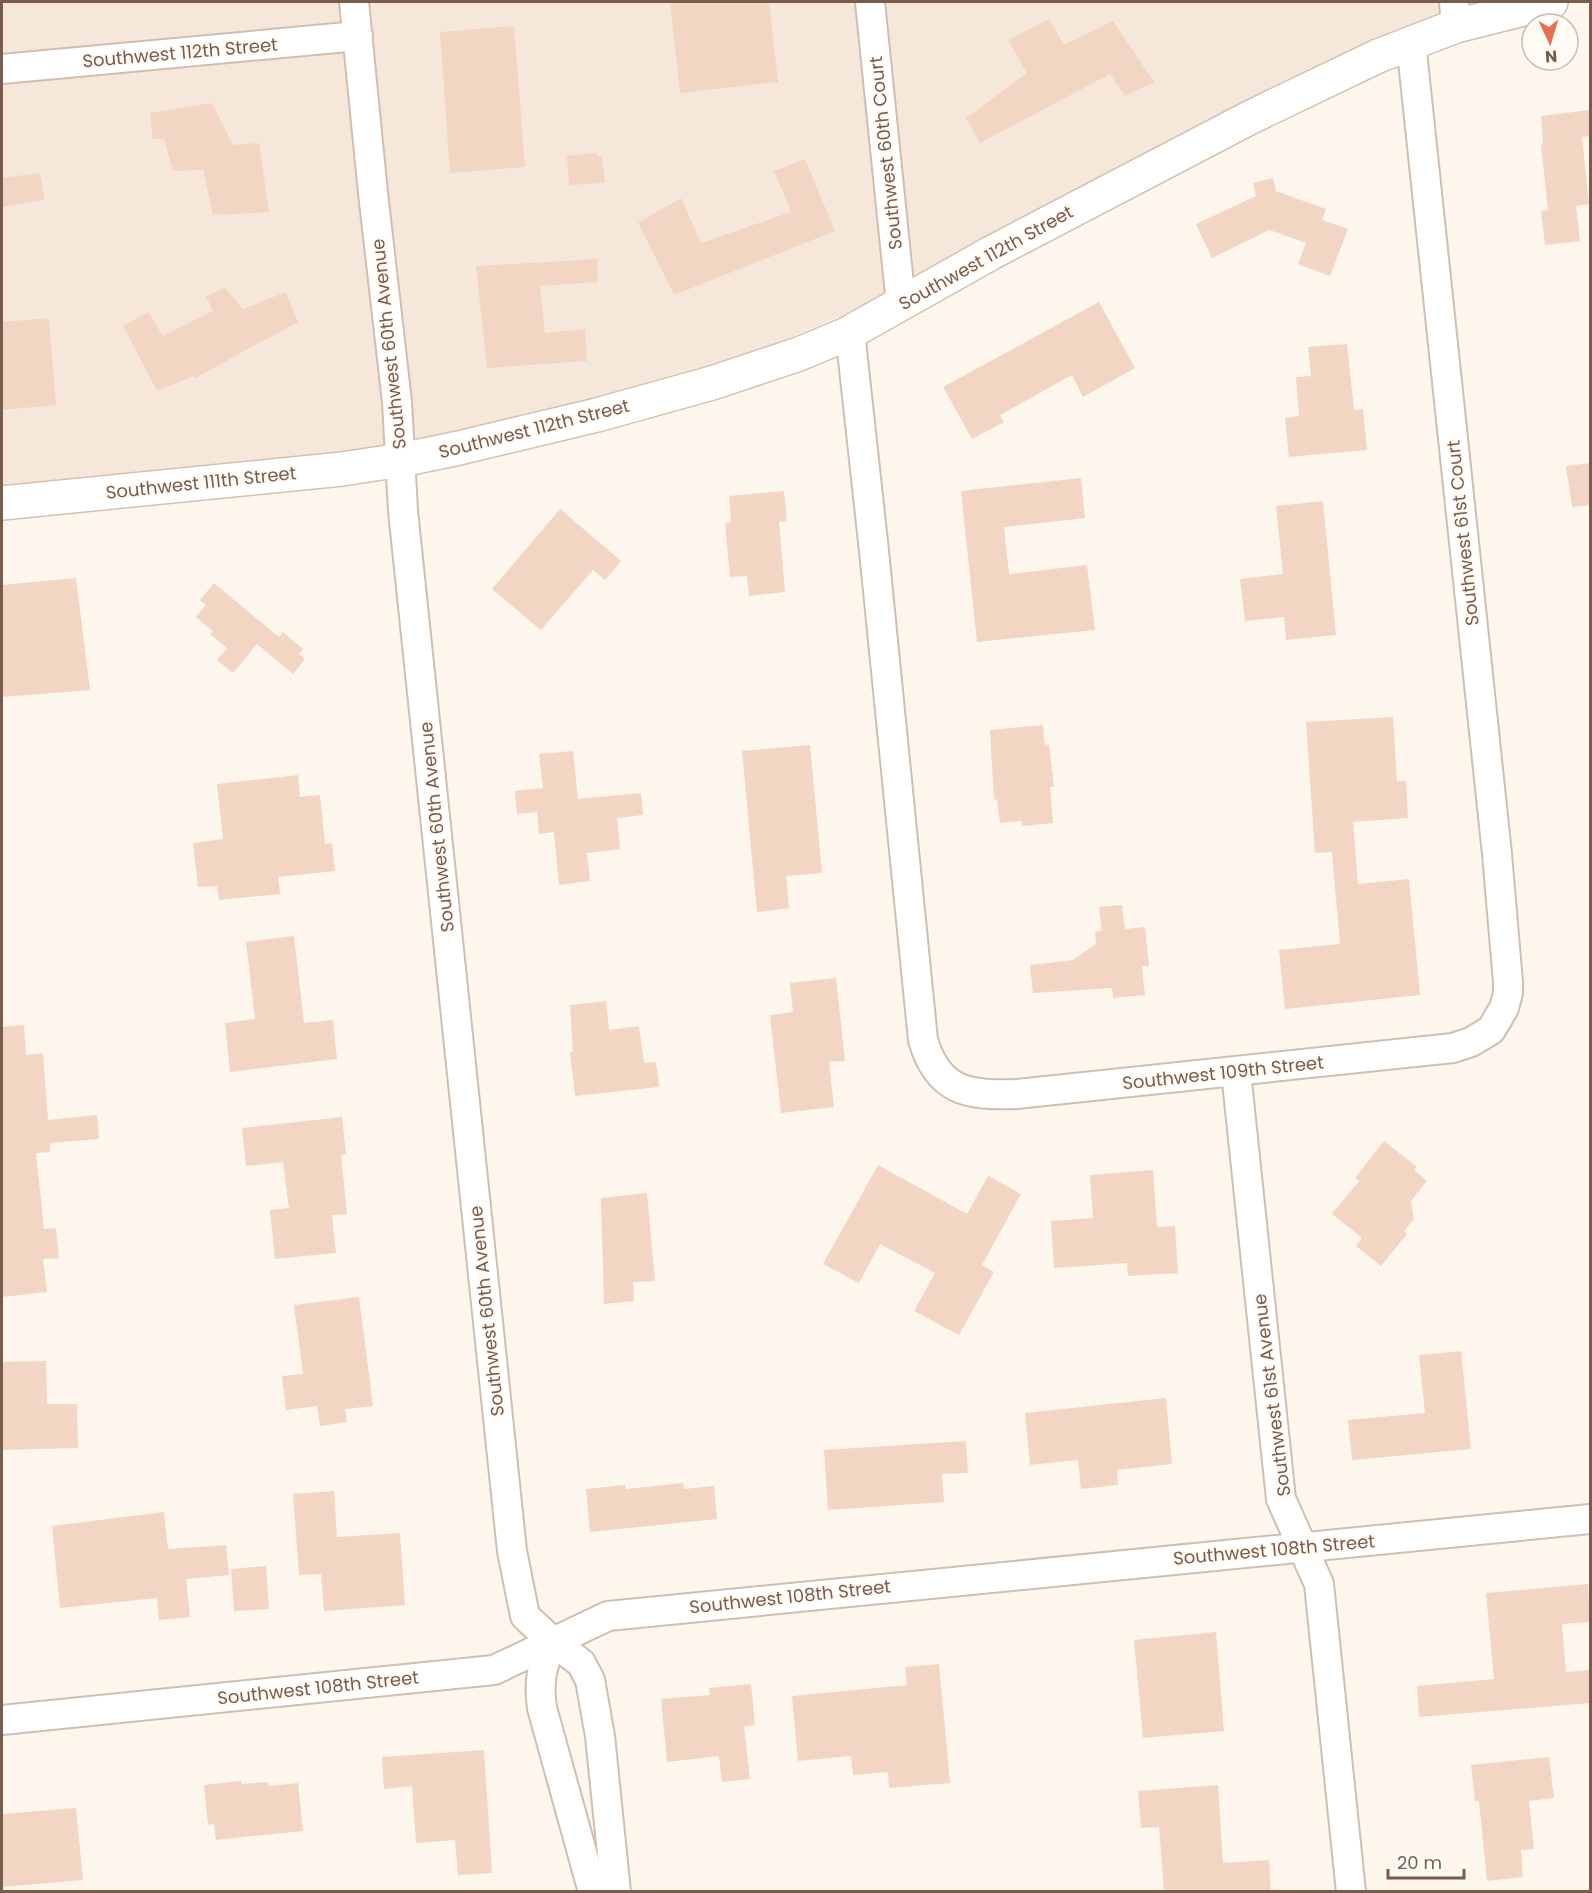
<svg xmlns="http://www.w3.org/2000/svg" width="1592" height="1893" viewBox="0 0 1592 1893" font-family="Poppins,sans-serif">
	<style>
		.residential { fill: #f5e8da }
		.building { fill: #f3d5c3 }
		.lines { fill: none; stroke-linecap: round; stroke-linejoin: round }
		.street-casing { stroke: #d1beb0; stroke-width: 32 }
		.secondary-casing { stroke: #d6c0b0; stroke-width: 36 }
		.street { stroke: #fff; stroke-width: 28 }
		.secondary { stroke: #fff; stroke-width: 33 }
		.labels { text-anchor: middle; stroke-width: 4.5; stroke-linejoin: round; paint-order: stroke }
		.street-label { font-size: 18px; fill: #7a5c4d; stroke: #fffaf3 }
	</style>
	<rect width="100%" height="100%" fill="#fdf6ec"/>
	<path class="residential" d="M 2,2 L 1518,2 L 883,298 L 688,381 L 502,424 L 271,466 L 2,491 Z"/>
	<g class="building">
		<path d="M 670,2 L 769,2 L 778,82 L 680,93 Z"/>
		<path d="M 1049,19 L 1064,45 L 1113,21 L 1154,82 L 1125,96 L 1110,74 L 980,143 L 966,118 L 1027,73 L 1008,40 Z"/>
		<path d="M 514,26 L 525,167 L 450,173 L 440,32 Z"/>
		<path d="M 212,103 L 233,145 L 259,143 L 269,212 L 213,215 L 203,170 L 173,171 L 164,139 L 153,139 L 150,113 Z"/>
		<path d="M 1590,110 L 1590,136 L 1582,137 L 1589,204 L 1576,206 L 1580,241 L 1545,245 L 1541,211 L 1548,210 L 1541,144 L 1543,144 L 1541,116 Z"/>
		<path d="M 597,153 L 597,156 L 602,156 L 605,183 L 569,185 L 567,156 Z"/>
		<path d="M 805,159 L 835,231 L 674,295 L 638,223 L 681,198 L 701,243 L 791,212 L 774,171 Z"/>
		<path d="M 40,173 L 45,200 L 2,207 L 2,178 Z"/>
		<path d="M 1273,178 L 1276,191 L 1326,209 L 1322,220 L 1348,229 L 1330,276 L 1298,264 L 1306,243 L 1269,230 L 1212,258 L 1196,224 L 1256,196 L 1253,183 Z"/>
		<path d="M 597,259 L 598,282 L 540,286 L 545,333 L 585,329 L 587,361 L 487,368 L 476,266 Z"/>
		<path d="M 225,288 L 243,309 L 286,292 L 298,322 L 195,378 L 194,376 L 157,391 L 123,326 L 148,312 L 163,336 L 213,311 L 206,296 Z"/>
		<path d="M 1099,302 L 1135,368 L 1083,397 L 1072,375 L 1000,415 L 1004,422 L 972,439 L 943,387 Z"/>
		<path d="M 49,318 L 56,405 L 2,410 L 2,322 Z"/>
		<path d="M 1347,344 L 1354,410 L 1363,409 L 1367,450 L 1289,457 L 1285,418 L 1299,416 L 1296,377 L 1311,376 L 1308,347 Z"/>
		<path d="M 1590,463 L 1590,505 L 1572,507 L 1566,466 Z"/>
		<path d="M 1081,478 L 1085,518 L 1004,527 L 1009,574 L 1087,565 L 1095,630 L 977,642 L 961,491 Z"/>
		<path d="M 784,491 L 787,521 L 779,522 L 785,592 L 749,596 L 747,576 L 730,577 L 725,523 L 731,522 L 729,496 Z"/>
		<path d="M 1323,501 L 1336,635 L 1286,640 L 1284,617 L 1245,621 L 1240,579 L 1283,574 L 1276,506 Z"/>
		<path d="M 560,509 L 621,561 L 605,580 L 593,570 L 541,630 L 492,589 Z"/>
		<path d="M 76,578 L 90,690 L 2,697 L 2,585 Z"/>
		<path d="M 214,583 L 279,637 L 283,632 L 303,649 L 299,654 L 305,659 L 293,674 L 257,644 L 233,673 L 217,660 L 227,648 L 210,634 L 213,631 L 196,617 L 206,605 L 200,600 Z"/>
		<path d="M 1393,717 L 1397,781 L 1406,781 L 1408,818 L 1353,822 L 1358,884 L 1409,879 L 1420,995 L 1285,1009 L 1279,950 L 1340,944 L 1332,852 L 1315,853 L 1306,722 Z"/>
		<path d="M 1043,725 L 1045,745 L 1049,744 L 1054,787 L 1050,787 L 1053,823 L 1022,826 L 1022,821 L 1000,823 L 997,799 L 994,800 L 990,730 Z"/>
		<path d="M 810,745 L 822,873 L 786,876 L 789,908 L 757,912 L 742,751 Z"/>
		<path d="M 573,751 L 578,799 L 641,793 L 643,815 L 617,818 L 620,849 L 587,853 L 590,881 L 559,885 L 554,832 L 539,834 L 537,812 L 517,814 L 515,791 L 543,788 L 539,754 Z"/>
		<path d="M 298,775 L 300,797 L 320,795 L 325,844 L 332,843 L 335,871 L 278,877 L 280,894 L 219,900 L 217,886 L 198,887 L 193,843 L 223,839 L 217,784 Z"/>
		<path d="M 1122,905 L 1125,929 L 1145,927 L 1149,966 L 1142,966 L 1145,995 L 1113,998 L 1112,988 L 1033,993 L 1030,965 L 1073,960 L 1096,944 L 1095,932 L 1102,931 L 1099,907 Z"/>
		<path d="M 294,936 L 304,1023 L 333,1020 L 337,1059 L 230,1072 L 225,1023 L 255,1019 L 246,942 Z"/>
		<path d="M 836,978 L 845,1061 L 829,1062 L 834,1107 L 781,1113 L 770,1015 L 793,1012 L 790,983 Z"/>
		<path d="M 606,1001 L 609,1030 L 639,1026 L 644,1063 L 656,1062 L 659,1087 L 575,1096 L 570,1052 L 573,1052 L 570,1005 Z"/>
		<path d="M 24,1025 L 26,1055 L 43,1053 L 48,1120 L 97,1115 L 99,1139 L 50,1143 L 50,1152 L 36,1153 L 44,1229 L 56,1228 L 59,1258 L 43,1259 L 47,1292 L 2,1297 L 2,1027 Z"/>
		<path d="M 342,1117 L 346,1154 L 341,1155 L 347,1214 L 332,1215 L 336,1253 L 275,1259 L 270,1210 L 289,1208 L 283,1162 L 246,1166 L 242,1128 Z"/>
		<path d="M 1384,1141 L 1417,1167 L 1414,1170 L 1427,1181 L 1411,1201 L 1414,1219 L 1404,1231 L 1407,1234 L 1381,1266 L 1356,1246 L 1362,1238 L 1332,1214 L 1359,1181 L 1355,1178 Z"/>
		<path d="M 878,1165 L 967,1214 L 988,1176 L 1021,1194 L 982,1265 L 994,1272 L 959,1335 L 914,1311 L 935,1273 L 880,1244 L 859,1283 L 823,1264 Z"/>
		<path d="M 1153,1170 L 1157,1227 L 1175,1226 L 1178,1273 L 1128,1276 L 1127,1263 L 1054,1268 L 1051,1221 L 1093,1218 L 1090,1175 Z"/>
		<path d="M 647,1193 L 655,1281 L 633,1282 L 634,1301 L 604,1304 L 601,1198 Z"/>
		<path d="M 359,1297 L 373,1406 L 345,1409 L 347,1422 L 320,1426 L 317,1406 L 286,1410 L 282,1376 L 303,1374 L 294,1305 Z"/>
		<path d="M 1461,1351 L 1471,1449 L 1352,1460 L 1348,1420 L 1425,1413 L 1419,1355 Z"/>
		<path d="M 46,1361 L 47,1404 L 77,1404 L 78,1448 L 2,1450 L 2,1362 Z"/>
		<path d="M 1166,1398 L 1172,1464 L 1117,1470 L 1118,1485 L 1081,1489 L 1078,1460 L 1030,1465 L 1025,1413 Z"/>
		<path d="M 966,1441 L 968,1473 L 942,1474 L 944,1502 L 828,1510 L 824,1450 Z"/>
		<path d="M 683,1483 L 684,1489 L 714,1486 L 717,1519 L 590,1532 L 586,1489 L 625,1485 L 626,1489 Z"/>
		<path d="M 334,1491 L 337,1537 L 400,1533 L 405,1605 L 324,1611 L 321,1574 L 299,1575 L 293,1494 Z"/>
		<path d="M 164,1512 L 168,1549 L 226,1545 L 229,1575 L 186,1579 L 190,1617 L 159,1620 L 157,1598 L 60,1608 L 52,1526 Z"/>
		<path d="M 266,1566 L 269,1609 L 234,1611 L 231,1569 Z"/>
		<path d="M 1588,1584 L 1590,1622 L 1562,1624 L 1566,1672 L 1590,1670 L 1590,1703 L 1419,1717 L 1417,1686 L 1494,1679 L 1486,1593 Z"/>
		<path d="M 1216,1632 L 1224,1731 L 1143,1738 L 1134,1640 Z"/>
		<path d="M 939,1664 L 950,1783 L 889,1788 L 888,1772 L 853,1775 L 851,1756 L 798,1761 L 792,1696 L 907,1685 L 905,1667 Z"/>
		<path d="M 751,1684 L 755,1725 L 744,1726 L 750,1779 L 722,1782 L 719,1756 L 667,1762 L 661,1699 L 710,1695 L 709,1688 Z"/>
		<path d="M 484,1750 L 492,1873 L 458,1875 L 455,1840 L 416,1843 L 412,1786 L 384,1789 L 382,1757 Z"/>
		<path d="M 1549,1757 L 1554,1798 L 1529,1801 L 1534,1849 L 1521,1850 L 1523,1877 L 1487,1881 L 1479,1801 L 1475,1801 L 1471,1765 Z"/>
		<path d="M 241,1781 L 242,1784 L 268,1782 L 269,1786 L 298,1783 L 303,1831 L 216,1840 L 214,1824 L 208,1825 L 204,1785 Z"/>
		<path d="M 1218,1785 L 1223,1863 L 1269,1860 L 1271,1892 L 1164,1892 L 1159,1827 L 1141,1828 L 1138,1791 Z"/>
		<path d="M 76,1808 L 83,1880 L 2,1887 L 2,1814 Z"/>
	</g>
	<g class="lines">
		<defs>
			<g id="street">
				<path d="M 354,2 L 373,193 L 397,402 L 403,511 L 512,1551 L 525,1616 L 552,1641 L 581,1663 L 590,1680 L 600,1736 L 616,1892"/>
				<path d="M 870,2 L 901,304"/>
				<path d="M 1454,2 L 1456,26"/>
				<path d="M 2,69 L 358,36"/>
				<path d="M 850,332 L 874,551 L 923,1040 C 938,1091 967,1096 1016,1094 L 1453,1048 L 1471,1042 L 1491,1030 L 1504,1008 L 1508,993 L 1508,982 L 1497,854 L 1411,42"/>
				<path d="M 1236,1072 L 1281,1499 L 1319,1584 L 1351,1892"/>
				<path d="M 552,1641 C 542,1668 538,1680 542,1708 L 593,1892"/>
				<path d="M 2,1720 L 494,1670 L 608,1616 L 1590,1519"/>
			</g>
			<path id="secondary" d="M 2,503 L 342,469 L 401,460 L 459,448 L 597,415 L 712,383 L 799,354 L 847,334 L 991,253 L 1251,117 L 1378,56 L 1456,26 L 1551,2"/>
		</defs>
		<use href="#street" class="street-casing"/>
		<use href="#secondary" class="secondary-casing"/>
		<use href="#street" class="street"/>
		<use href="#secondary" class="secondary"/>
	</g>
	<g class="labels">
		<g class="street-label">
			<text transform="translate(180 53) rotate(-5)" y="6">Southwest 112th Street</text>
			<text transform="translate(886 153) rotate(-96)" y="6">Southwest 60th Court</text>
			<text transform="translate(986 258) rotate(-29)" y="6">Southwest 112th Street</text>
			<text transform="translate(389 344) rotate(-96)" y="6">Southwest 60th Avenue</text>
			<text transform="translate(534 429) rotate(-14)" y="6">Southwest 112th Street</text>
			<text transform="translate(201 483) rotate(-6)" y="6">Southwest 111th Street</text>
			<text transform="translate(1463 533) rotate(-96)" y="6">Southwest 61st Court</text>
			<text transform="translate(437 827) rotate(-96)" y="6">Southwest 60th Avenue</text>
			<text transform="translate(1223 1073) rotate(-6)" y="6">Southwest 109th Street</text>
			<text transform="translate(487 1311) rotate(-96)" y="6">Southwest 60th Avenue</text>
			<text transform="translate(1272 1395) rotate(-97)" y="6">Southwest 61st Avenue</text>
			<text transform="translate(1274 1550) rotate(-5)" y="6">Southwest 108th Street</text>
			<text transform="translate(790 1597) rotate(-6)" y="6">Southwest 108th Street</text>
			<text transform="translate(318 1688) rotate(-6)" y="6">Southwest 108th Street</text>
		</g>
	</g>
	<rect width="1592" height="1893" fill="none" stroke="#7a5c4d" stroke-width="6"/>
	<g transform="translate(1550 42) rotate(176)"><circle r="28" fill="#fffaf3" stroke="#cabbb1" stroke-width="1.5"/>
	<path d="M0-4.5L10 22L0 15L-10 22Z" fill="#e76f51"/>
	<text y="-9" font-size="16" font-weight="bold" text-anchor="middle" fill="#7a5c4d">N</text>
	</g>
	<path d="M1388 1869v9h76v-9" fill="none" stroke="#7a5c4d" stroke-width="3"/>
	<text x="1397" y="1869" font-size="18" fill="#7a5c4d" stroke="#fffaf3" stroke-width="4.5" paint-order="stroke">20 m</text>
</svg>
